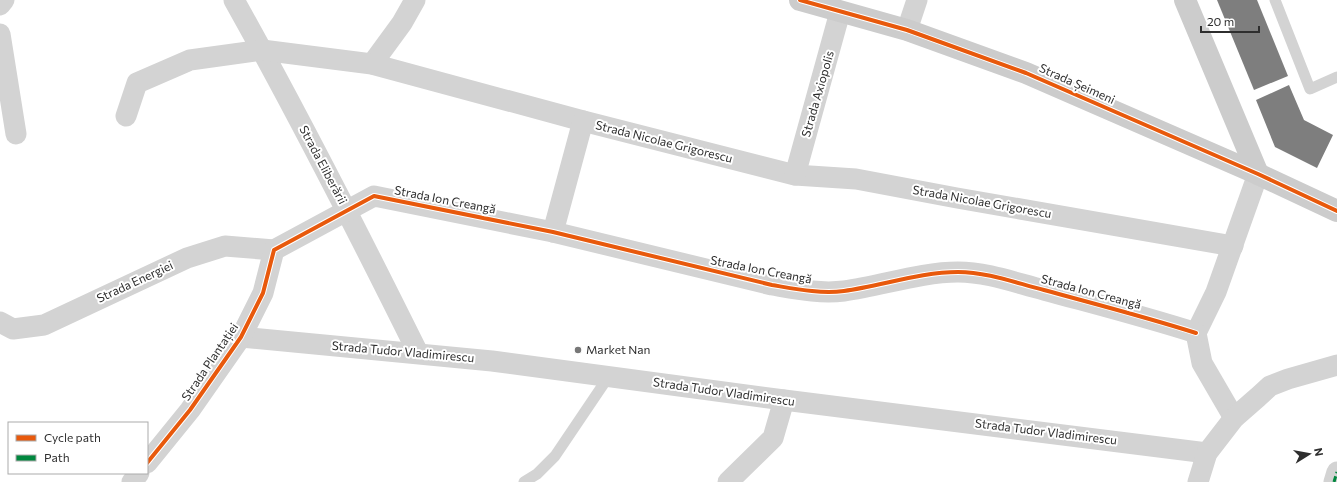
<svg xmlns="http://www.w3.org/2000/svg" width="1337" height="482" viewBox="0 0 1337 482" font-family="Commissioner,sans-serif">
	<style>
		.building { fill: #7e7e7e }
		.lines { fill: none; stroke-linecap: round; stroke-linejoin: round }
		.service { stroke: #d3d3d3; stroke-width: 11 }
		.minor { stroke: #d3d3d3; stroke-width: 21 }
		.secondary { stroke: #ccc; stroke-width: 22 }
		.quiet { stroke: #00873e; stroke-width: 3; stroke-dasharray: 6 3; stroke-linecap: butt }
		.cycleway-casing { stroke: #fff; stroke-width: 6 }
		.cycleway { stroke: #e8590c; stroke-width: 4 }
		.poi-dot { fill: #777; stroke: #fff; stroke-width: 1.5 }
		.labels { text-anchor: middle; stroke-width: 4; stroke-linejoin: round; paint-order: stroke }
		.street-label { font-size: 12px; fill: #2e2e2e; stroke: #fff }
		.poi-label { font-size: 12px; fill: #2e2e2e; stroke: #fff; text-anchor: start }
	</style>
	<rect width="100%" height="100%" fill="#fff"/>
	<g class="building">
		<path d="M 1217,0 L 1257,0 L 1288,76 L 1254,90 Z"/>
		<path d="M 1289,85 L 1304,120 L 1333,135 L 1317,168 L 1275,147 L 1256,100 Z"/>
	</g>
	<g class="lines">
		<g class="service">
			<path d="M 1275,0 L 1310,89 L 1337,77"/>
			<path d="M 524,482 L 537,474 L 555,456 L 609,376"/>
		</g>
		<g class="minor">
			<path d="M 234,0 C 299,116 359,234 418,353"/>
			<path d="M 0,5 L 4,0"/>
			<path d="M 907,30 L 917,0"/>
			<path d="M 0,34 L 16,134"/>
			<path d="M 372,64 L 402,23 L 415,0"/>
			<path d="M 126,116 L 137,83 L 190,60 L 262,50 L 372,64 L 583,121 L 795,175 L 856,179 L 957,198 L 1233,246"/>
			<path d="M 795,175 L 840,12"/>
			<path d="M 553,232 L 583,121"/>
			<path d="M 0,322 L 13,329 L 44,325 L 187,258 L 225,246 L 274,250"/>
			<path d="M 241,337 L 492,361 L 784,400 L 1207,453"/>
			<path d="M 1234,418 L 1202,363 L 1196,333 L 1216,292 L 1258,174"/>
			<path d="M 147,463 L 190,410 L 241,337 L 263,293 L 274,250 L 374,196 L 553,232 L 772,285 C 796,289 820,294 844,291 C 881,286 921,272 958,272 C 987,272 1016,283 1044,290 C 1095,304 1146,317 1196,333"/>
			<path d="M 132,482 L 139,473"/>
			<path d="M 728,482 L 773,438 L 784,400"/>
			<path d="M 1198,482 L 1207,453 L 1234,418 L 1258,397 L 1270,386 L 1288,379 L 1337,365"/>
			<path d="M 1334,482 L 1337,472"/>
		</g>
		<g class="secondary">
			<path d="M 800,0 L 907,30 L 1026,73 L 1258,174 L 1337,211"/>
			<path d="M 1185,0 L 1258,174"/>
		</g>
		<path class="quiet" d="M 1334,482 L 1337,472"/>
		<defs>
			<g id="cycleway">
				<path d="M 800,0 L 907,30 L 1026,73 L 1258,174 L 1337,211"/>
				<path d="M 147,463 L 190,410 L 241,337 L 263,293 L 274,250 L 374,196 L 553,232 L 772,285 C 796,289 820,294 844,291 C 881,286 921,272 958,272 C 987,272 1016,283 1044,290 C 1095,304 1146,317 1196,333"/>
			</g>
		</defs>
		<use href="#cycleway" class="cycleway-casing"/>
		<use href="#cycleway" class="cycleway"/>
	</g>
	<circle class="poi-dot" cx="578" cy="350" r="4"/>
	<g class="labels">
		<g class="street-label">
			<text transform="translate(1077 84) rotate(24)" y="4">Strada Șeimeni</text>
			<text transform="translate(818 94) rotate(-74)" y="4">Strada Axiopolis</text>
			<text transform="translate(664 142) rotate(14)" y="4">Strada Nicolae Grigorescu</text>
			<text transform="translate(323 165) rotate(62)" y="4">Strada Eliberării</text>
			<text transform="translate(445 200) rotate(11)" y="4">Strada Ion Creangă</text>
			<text transform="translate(982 202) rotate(10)" y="4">Strada Nicolae Grigorescu</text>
			<text transform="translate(761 270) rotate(11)" y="4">Strada Ion Creangă</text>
			<text transform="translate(135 282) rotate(-25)" y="4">Strada Energiei</text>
			<text transform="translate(1091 292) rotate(15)" y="4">Strada Ion Creangă</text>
			<text transform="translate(403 352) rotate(5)" y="4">Strada Tudor Vladimirescu</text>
			<text transform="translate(210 362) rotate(-56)" y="4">Strada Plantației</text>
			<text transform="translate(724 392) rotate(8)" y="4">Strada Tudor Vladimirescu</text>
			<text transform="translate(1046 432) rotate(7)" y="4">Strada Tudor Vladimirescu</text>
		</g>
		<g class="poi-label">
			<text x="586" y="354">Market Nan</text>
		</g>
	</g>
	<rect x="8" y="422" width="140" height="52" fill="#ffffff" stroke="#ababab"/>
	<rect x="16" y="435" width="20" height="6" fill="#e8590c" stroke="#ababab"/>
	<text x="44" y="442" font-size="12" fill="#2e2e2e">Cycle path</text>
	<rect x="16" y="455" width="20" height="6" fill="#00873e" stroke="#ababab"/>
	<text x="44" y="462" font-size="12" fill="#2e2e2e">Path</text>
	<g transform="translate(1309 454) rotate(79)" stroke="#ffffff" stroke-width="3" paint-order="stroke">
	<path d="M0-3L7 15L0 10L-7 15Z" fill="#2e2e2e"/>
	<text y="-6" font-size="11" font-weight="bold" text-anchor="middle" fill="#2e2e2e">N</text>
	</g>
	<path d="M1201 26v6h58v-6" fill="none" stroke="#2e2e2e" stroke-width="2"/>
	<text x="1207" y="26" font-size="12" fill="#2e2e2e" stroke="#ffffff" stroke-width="3" paint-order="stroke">20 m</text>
</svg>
